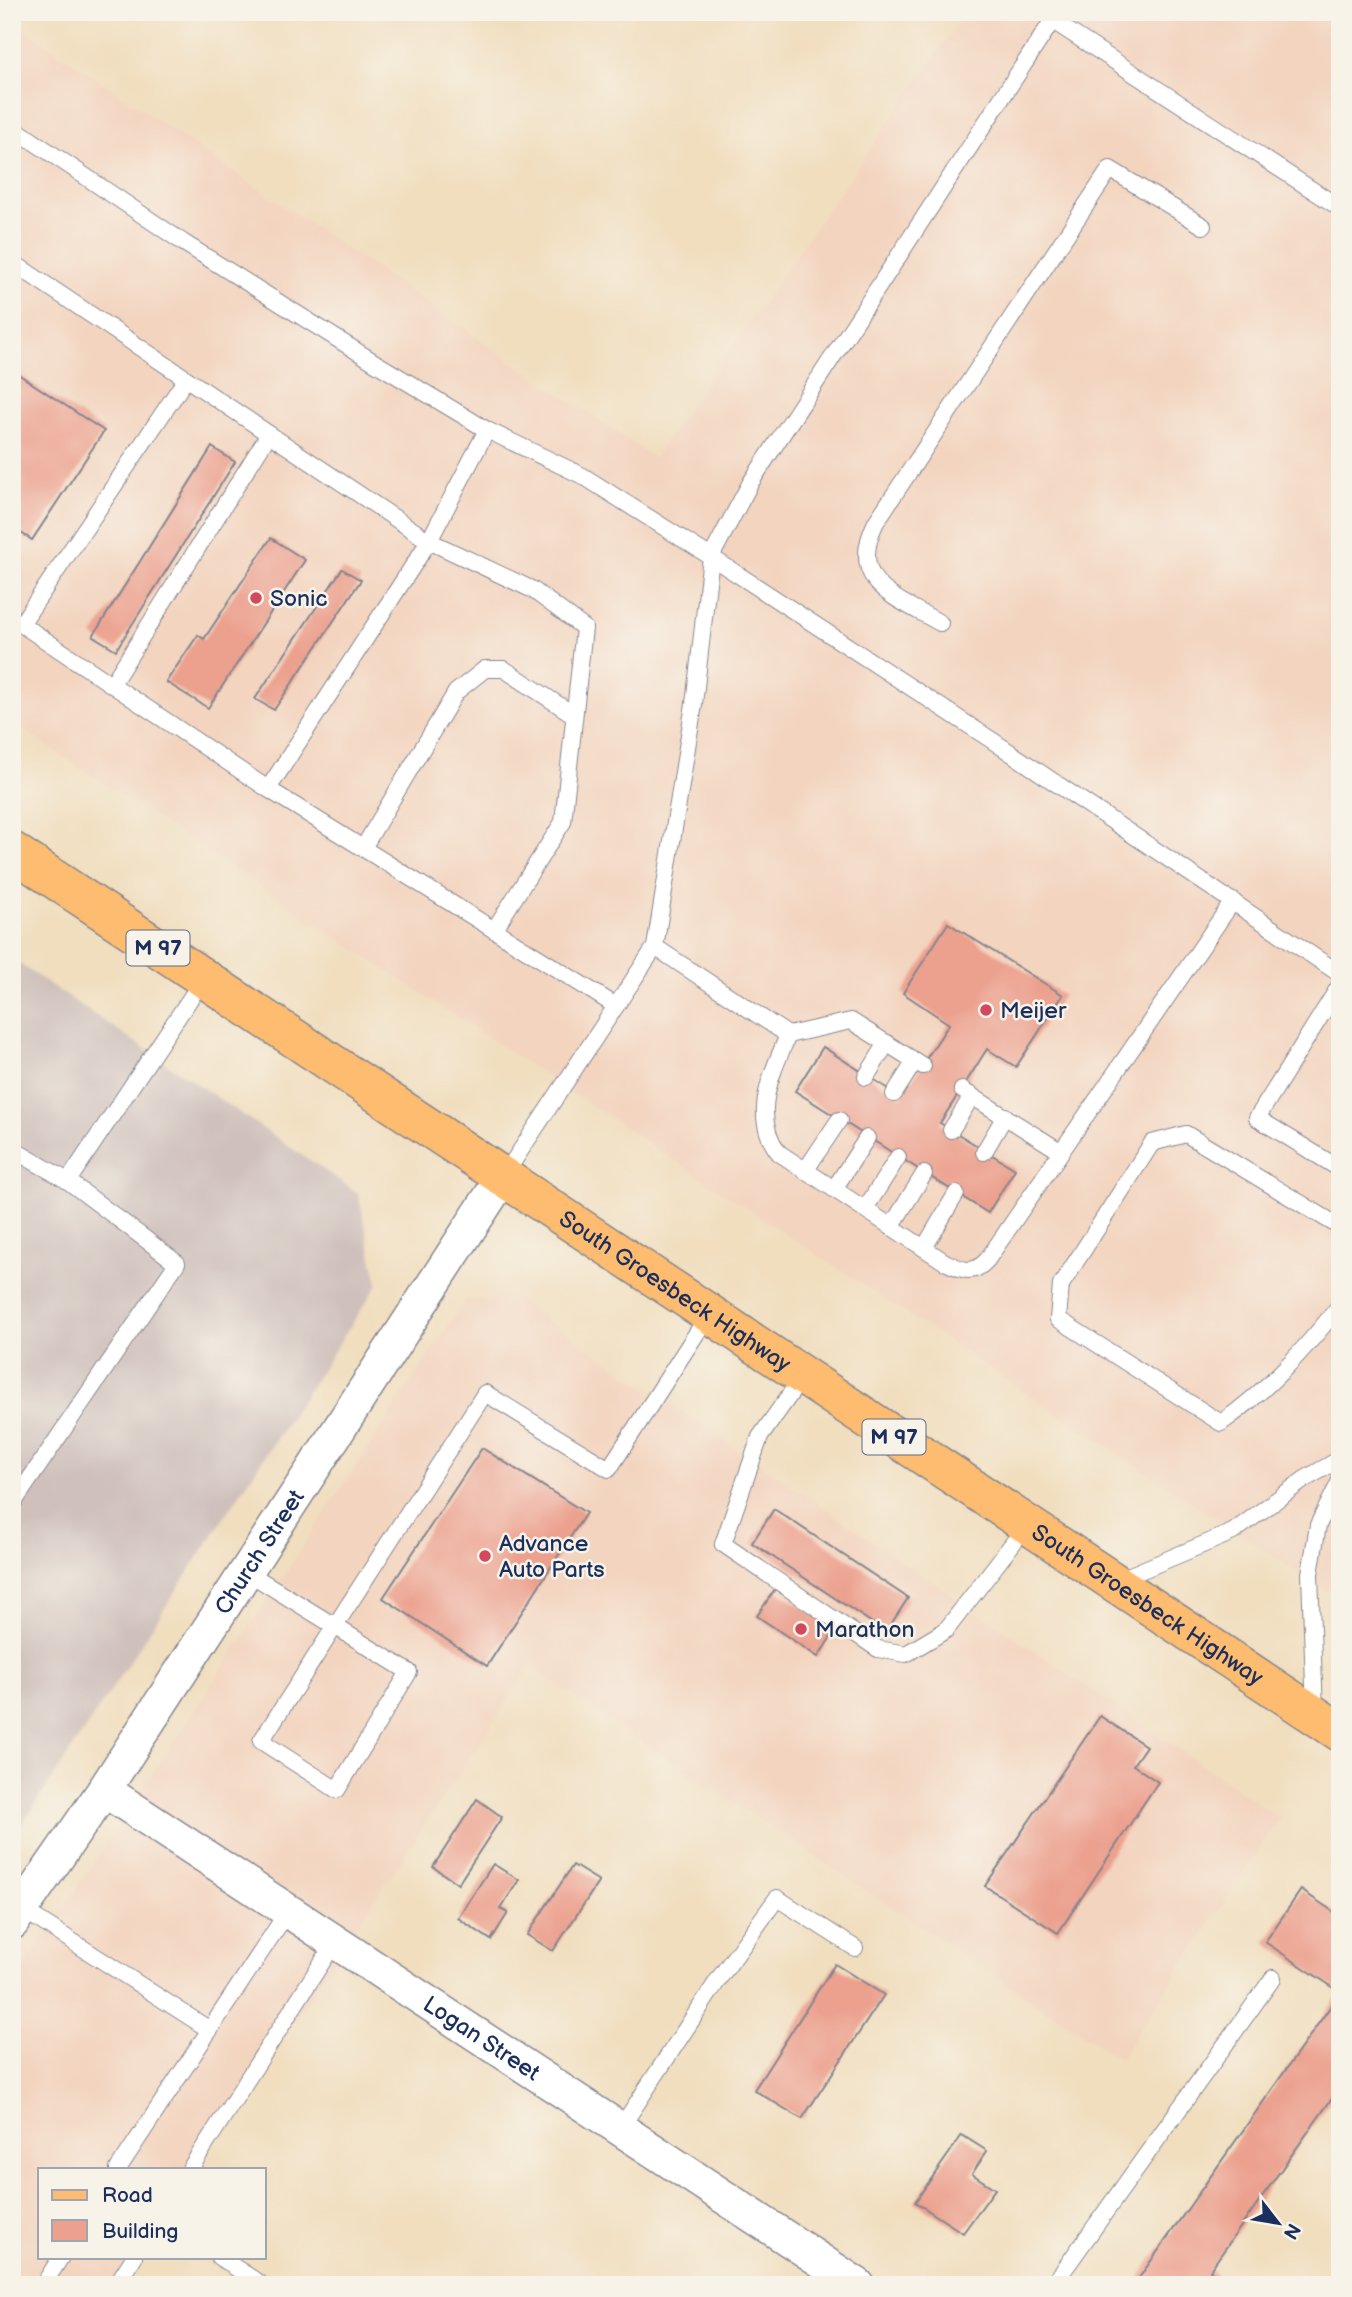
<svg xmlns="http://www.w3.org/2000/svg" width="1352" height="2297" viewBox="0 0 1352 2297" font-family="'Balsamiq Sans',sans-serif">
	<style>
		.built { fill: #f3d4bf }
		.industrial { fill: #cfc0bb }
		.building { fill: #eca08e }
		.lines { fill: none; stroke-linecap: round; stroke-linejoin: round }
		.lane-casing { stroke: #86868e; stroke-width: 18 }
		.street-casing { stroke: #86868e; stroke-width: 36 }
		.primary-casing { stroke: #86868e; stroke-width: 41 }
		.lane { stroke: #fff; stroke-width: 16 }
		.street { stroke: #fff; stroke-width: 33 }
		.primary { stroke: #febc70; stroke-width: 38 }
		.poi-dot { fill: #d1495b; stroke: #f7f3e8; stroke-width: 2.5 }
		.labels { text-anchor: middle; stroke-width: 5; stroke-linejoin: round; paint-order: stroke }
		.shield { fill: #f7f3e8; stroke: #5d6a87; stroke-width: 2 }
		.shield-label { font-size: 21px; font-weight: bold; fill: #1b2f5e }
		.poi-label { font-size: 23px; fill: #1b2f5e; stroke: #f7f3e8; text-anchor: start }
		.street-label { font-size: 23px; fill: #1b2f5e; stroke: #f7f3e8 }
	</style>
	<rect width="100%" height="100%" fill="#f7f3e8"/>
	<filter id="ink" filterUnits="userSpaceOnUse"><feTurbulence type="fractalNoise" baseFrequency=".0143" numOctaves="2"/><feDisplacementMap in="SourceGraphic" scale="14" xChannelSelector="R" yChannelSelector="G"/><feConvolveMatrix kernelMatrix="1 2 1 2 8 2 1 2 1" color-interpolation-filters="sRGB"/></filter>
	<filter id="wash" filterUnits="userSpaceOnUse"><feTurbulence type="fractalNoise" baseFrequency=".00686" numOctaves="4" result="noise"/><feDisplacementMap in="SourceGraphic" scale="28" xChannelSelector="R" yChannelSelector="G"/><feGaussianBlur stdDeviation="1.57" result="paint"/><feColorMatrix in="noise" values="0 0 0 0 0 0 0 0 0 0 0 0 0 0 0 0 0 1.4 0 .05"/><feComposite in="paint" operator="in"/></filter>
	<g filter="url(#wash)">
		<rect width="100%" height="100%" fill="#f1debf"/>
		<g class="built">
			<path d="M 966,12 L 1340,12 L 1340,1600 L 12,723 L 12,21 L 654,458 Z"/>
			<path d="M 515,1298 L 1280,1818 L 1120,2059 L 530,1667 L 195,2169 L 40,2169 L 40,2257 L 137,2257 L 118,2285 L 12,2285 L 12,1986 L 466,1300 Z"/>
		</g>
		<path class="industrial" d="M 12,959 L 358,1193 L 378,1284 L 12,1840 Z"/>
		<g id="blocks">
			<g class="building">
				<path d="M 12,370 L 104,431 L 32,540 L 12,527 Z"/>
				<path d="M 212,447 L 235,462 L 116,650 L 93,636 Z"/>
				<path d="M 271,538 L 305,560 L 208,708 L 166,682 L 198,635 L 204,639 Z"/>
				<path d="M 342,569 L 361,580 L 274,710 L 255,699 Z"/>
				<path d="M 948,923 L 1063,995 L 1016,1067 L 987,1049 L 940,1123 L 1015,1169 L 988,1213 L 795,1091 L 823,1047 L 901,1097 L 949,1024 L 903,993 Z"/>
				<path d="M 482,1448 L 586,1513 L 487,1666 L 383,1598 Z"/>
				<path d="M 774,1509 L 908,1598 L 886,1632 L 752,1543 Z"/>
				<path d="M 775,1589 L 836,1629 L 818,1657 L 757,1616 Z"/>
				<path d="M 1100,1716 L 1146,1746 L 1133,1765 L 1158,1782 L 1058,1933 L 985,1886 Z"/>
				<path d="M 477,1799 L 502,1817 L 458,1884 L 433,1867 Z"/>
				<path d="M 493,1864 L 519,1880 L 500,1909 L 508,1913 L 491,1940 L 458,1918 Z"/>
				<path d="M 573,1865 L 599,1881 L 553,1951 L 527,1935 Z"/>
				<path d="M 1301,1890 L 1340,1916 L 1340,1992 L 1265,1942 Z"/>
				<path d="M 835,1964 L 884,1995 L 802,2119 L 754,2090 Z"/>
				<path d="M 1340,1993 L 1340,2087 L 1210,2270 L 1230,2285 L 1134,2285 Z"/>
				<path d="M 962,2135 L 987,2151 L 972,2174 L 995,2189 L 963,2233 L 915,2202 Z"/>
			</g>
		</g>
	</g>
	<g filter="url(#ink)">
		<use href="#blocks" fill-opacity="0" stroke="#86868e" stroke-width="2"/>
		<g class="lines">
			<defs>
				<g id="lane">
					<path d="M 1053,21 L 1340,208"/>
					<path d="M 12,127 L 184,243 L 374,362 L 487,430 L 583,476 L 711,557 L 993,741 L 1340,974"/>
					<path d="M 12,262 L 429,541 L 268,789 L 21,624 L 186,379"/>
					<path d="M 487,430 L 429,541 L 533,590 L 584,628 L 563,822 L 494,930"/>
					<path d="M 940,623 C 895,597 846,583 876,522 L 1110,169 L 1203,226"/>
					<path d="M 112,684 L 269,434"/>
					<path d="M 268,789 L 616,1006"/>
					<path d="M 363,848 L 456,692 L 485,669 L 504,669 L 574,715"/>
					<path d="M 655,947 L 788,1035 C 772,1074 750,1115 779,1153 L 945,1262 C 962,1270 973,1276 987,1260 L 1233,901"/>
					<path d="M 1340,985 L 1257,1118 L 1340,1169"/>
					<path d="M 788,1035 L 851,1021 L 923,1066"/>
					<path d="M 866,1077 L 887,1043"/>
					<path d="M 962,1090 L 1060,1151"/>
					<path d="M 894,1094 L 915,1061"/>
					<path d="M 951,1130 L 972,1096"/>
					<path d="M 12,1149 L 68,1181 L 177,1263 L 12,1505"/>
					<path d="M 984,1152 L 1005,1116"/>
					<path d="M 805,1171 L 839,1120"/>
					<path d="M 503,1177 L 655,947 L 694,704 L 711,557 L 751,482 L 1058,12"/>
					<path d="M 68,1181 L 204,978"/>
					<path d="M 834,1189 L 867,1138"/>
					<path d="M 865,1209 L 898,1157"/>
					<path d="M 891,1227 L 924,1174"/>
					<path d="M 1340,1227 L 1186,1134 L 1152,1143 L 1061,1285 L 1058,1319 L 1221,1423 C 1268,1390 1304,1350 1340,1305"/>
					<path d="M 924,1248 L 956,1194"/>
					<path d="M 803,1376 L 760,1437 L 723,1544 L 878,1649 L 906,1654 L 946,1630 L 1027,1525"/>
					<path d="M 247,1572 L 409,1672 L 337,1790 L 261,1741 L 485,1393 L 609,1469 L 709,1314"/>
					<path d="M 1116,1581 L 1233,1532 L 1305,1479 L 1340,1459"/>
					<path d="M 1315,1713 L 1310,1574 L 1318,1525 L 1340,1481"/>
					<path d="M 22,1909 L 210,2030"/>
					<path d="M 620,2129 L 720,1977 L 777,1898 L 855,1948"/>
					<path d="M 118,2169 L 288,1911"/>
					<path d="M 190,2169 L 335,1942"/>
					<path d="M 219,2257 L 262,2285"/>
					<path d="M 43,2285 L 61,2257"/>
					<path d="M 116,2285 L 134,2257"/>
					<path d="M 1053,2285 L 1273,1978"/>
				</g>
				<g id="street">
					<path id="s1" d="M 104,1790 L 858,2285"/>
					<path id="s2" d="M 12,1923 L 104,1790 L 503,1177"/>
				</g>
				<g id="primary">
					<path id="s3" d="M 12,851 L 1340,1732"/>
				</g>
			</defs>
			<use href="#lane" class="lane-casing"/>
			<use href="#street" class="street-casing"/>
			<use href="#primary" class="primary-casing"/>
			<use href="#lane" class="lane"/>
			<use href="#street" class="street"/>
			<use href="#primary" class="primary"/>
		</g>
	</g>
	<g class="poi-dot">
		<circle cx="256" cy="598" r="7"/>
		<circle cx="986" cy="1010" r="7"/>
		<circle cx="485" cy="1556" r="7"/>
		<circle cx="801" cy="1629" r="7"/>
	</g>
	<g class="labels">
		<g class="shield">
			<rect x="126.5" y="930.5" width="63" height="35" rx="5"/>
			<rect x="862.5" y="1419.5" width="63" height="35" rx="5"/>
		</g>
		<g class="shield-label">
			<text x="158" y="955">M 97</text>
			<text x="894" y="1444">M 97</text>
		</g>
		<g class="poi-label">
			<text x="270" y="606">Sonic</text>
			<text x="1000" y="1018">Meijer</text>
			<text x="499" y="1551">Advance<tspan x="499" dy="26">Auto Parts</tspan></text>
			<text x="815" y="1637">Marathon</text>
		</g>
		<g class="street-label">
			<text dy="8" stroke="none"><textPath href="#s3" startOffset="796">South Groesbeck Highway</textPath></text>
			<text dy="8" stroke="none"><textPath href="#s2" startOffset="446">Church Street</textPath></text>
			<text dy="8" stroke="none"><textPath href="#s3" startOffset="1363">South Groesbeck Highway</textPath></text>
			<text dy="8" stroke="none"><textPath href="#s1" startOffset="452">Logan Street</textPath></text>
		</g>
	</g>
	<rect width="1352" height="2297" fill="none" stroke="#f7f3e8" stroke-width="42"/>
	<rect x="38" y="2168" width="228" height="91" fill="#f7f3e8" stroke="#9fa5b1" stroke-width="2"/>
	<rect x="52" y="2190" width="35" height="10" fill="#febc70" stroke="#9fa5b1" stroke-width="2"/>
	<text x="102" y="2202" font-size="21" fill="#1b2f5e">Road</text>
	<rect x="52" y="2220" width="35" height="21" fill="#eca08e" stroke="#9fa5b1" stroke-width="2"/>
	<text x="102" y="2238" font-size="21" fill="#1b2f5e">Building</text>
	<g transform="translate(1278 2223) rotate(121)" stroke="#f7f3e8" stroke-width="5" paint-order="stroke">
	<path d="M0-5L12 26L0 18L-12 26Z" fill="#1b2f5e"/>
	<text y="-10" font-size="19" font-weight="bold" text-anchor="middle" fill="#1b2f5e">N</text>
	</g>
</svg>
